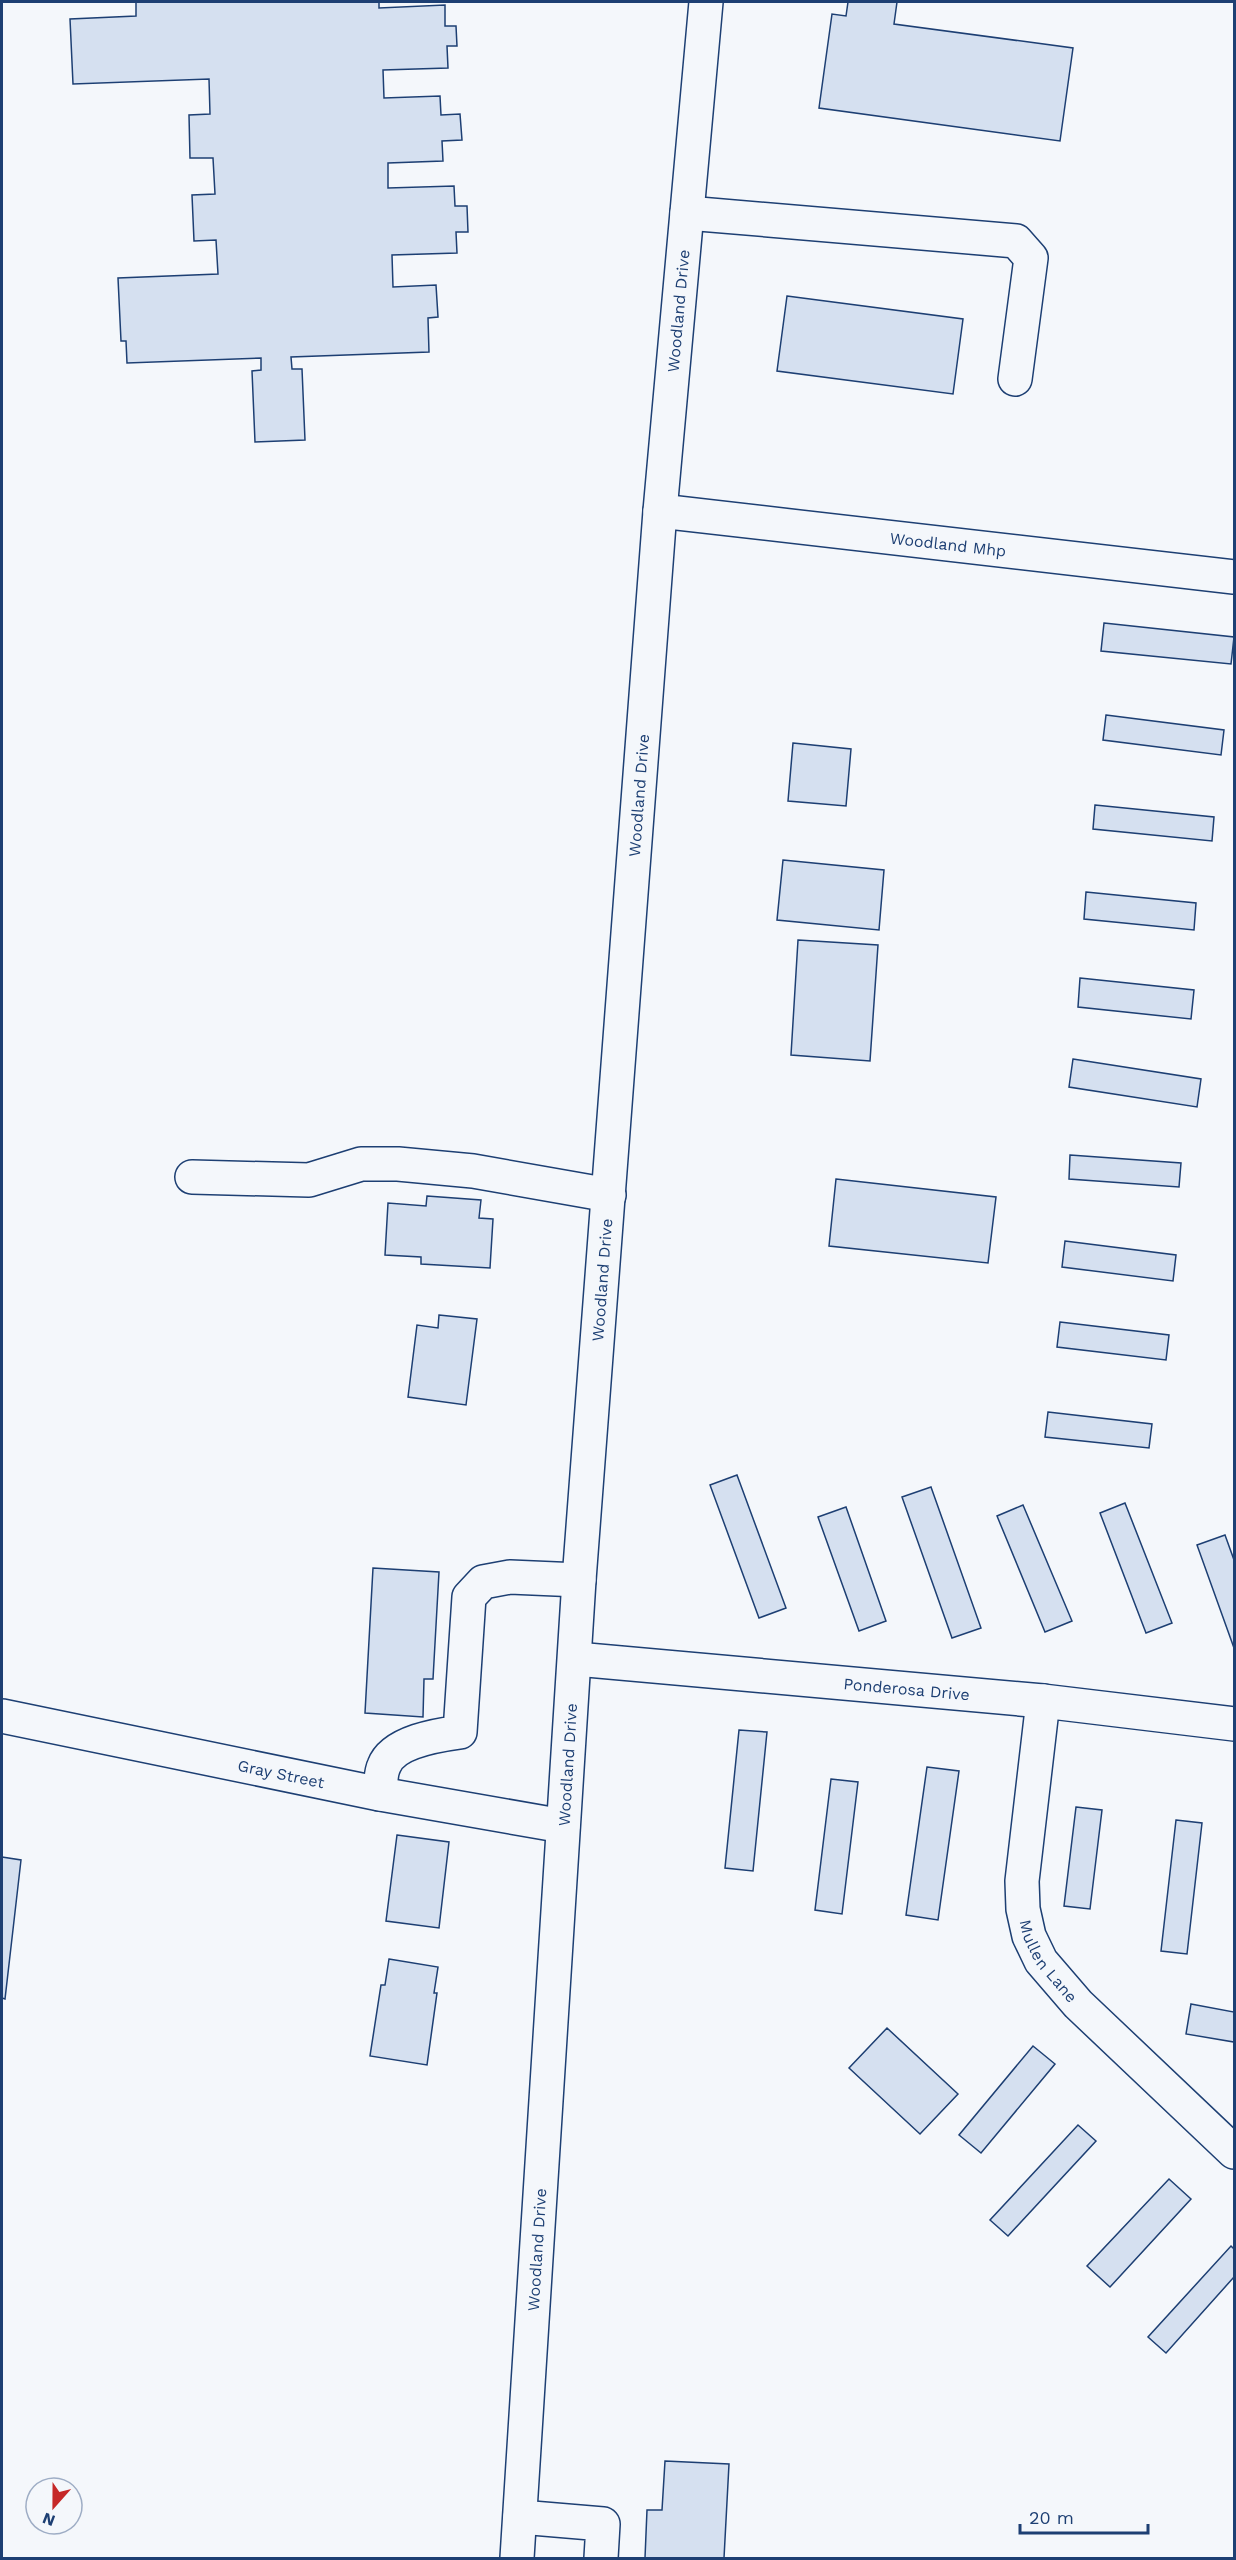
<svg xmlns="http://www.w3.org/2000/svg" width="1236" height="2560" viewBox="0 0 1236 2560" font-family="'Work Sans',sans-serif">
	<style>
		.building { fill: #d5e0f0; stroke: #1d3f73; stroke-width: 1.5 }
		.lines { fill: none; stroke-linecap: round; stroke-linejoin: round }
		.minor-casing { stroke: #1d3f73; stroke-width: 36 }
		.minor { stroke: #f4f7fb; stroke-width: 33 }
		.labels { text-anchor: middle; stroke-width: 4.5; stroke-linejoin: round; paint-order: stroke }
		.street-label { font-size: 16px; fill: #1d3f73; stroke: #f4f7fb }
	</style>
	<rect width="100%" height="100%" fill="#f4f7fb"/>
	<g class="building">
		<path d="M 136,2 L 379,2 L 379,8 L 445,5 L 445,26 L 456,26 L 457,46 L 447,46 L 448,68 L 383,70 L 384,98 L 440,96 L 441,115 L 460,114 L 462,140 L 442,141 L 443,161 L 388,163 L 388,188 L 454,186 L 455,206 L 467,206 L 468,232 L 456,232 L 457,253 L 392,255 L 393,287 L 436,285 L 438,317 L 428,318 L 429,352 L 291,357 L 292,369 L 302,369 L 305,440 L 255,442 L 252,371 L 261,370 L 261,358 L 127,363 L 126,341 L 121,341 L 118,278 L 218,274 L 216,240 L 194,241 L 192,195 L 215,194 L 213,158 L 190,158 L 189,115 L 210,114 L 209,79 L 73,84 L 70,19 L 136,16 Z"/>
		<path d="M 848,2 L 897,2 L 894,24 L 1073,48 L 1060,141 L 819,108 L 832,14 L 846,16 Z"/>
		<path d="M 787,296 L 963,319 L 953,394 L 777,371 Z"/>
		<path d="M 1104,623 L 1234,637 L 1231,664 L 1101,651 Z"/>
		<path d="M 1106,715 L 1224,730 L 1221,755 L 1103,740 Z"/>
		<path d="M 793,743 L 851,749 L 846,806 L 788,801 Z"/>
		<path d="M 1095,805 L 1214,817 L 1212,841 L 1093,829 Z"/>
		<path d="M 783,860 L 884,870 L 879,930 L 777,920 Z"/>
		<path d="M 1086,892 L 1196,903 L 1194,930 L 1084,919 Z"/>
		<path d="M 798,940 L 878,945 L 870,1061 L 791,1055 Z"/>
		<path d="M 1080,978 L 1194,990 L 1191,1019 L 1078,1007 Z"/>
		<path d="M 1073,1059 L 1201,1079 L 1197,1107 L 1069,1087 Z"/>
		<path d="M 1070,1155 L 1181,1163 L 1179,1187 L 1069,1179 Z"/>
		<path d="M 836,1179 L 996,1197 L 988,1263 L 829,1246 Z"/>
		<path d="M 427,1196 L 481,1200 L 479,1218 L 493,1219 L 490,1268 L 421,1264 L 421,1257 L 385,1255 L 388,1203 L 426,1206 Z"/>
		<path d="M 1065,1241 L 1176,1255 L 1173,1281 L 1062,1267 Z"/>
		<path d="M 439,1315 L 477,1319 L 466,1405 L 408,1397 L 417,1325 L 438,1328 Z"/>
		<path d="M 1060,1322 L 1169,1335 L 1166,1360 L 1057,1347 Z"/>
		<path d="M 1048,1412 L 1152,1424 L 1149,1448 L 1045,1437 Z"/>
		<path d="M 737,1475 L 786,1608 L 759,1618 L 710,1485 Z"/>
		<path d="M 931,1487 L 981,1628 L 952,1638 L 902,1497 Z"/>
		<path d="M 1125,1503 L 1172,1623 L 1146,1633 L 1100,1513 Z"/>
		<path d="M 1023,1505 L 1072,1621 L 1045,1632 L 997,1516 Z"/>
		<path d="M 846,1507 L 886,1621 L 859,1631 L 818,1517 Z"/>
		<path d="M 1225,1535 L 1234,1560 L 1234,1648 L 1197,1545 Z"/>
		<path d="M 373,1568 L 439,1572 L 433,1679 L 424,1679 L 423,1717 L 365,1713 Z"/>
		<path d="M 739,1730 L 767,1732 L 753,1871 L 725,1868 Z"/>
		<path d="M 927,1767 L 959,1771 L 938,1920 L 906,1915 Z"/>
		<path d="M 831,1779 L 858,1782 L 842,1914 L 815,1910 Z"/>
		<path d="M 1076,1807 L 1102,1810 L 1090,1909 L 1064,1906 Z"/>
		<path d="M 1176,1820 L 1202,1823 L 1187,1954 L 1161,1951 Z"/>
		<path d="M 397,1835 L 449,1842 L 439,1928 L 386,1921 Z"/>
		<path d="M 2,1857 L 21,1860 L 5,1999 L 2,1998 Z"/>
		<path d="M 389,1959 L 438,1967 L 434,1993 L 437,1993 L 427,2065 L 370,2056 L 381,1985 L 385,1985 Z"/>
		<path d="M 1191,2004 L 1234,2012 L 1234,2042 L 1186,2034 Z"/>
		<path d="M 887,2028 L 958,2094 L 920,2134 L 849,2068 Z"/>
		<path d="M 1033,2046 L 1055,2064 L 981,2153 L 959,2135 Z"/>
		<path d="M 1078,2125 L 1096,2141 L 1008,2236 L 990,2220 Z"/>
		<path d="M 1169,2179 L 1191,2199 L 1110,2287 L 1087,2266 Z"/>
		<path d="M 1231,2246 L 1234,2249 L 1234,2277 L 1166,2353 L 1148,2337 Z"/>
		<path d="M 665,2461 L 729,2464 L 724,2558 L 645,2558 L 647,2510 L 662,2510 Z"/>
	</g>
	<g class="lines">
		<defs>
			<g id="minor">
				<path d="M 687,213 L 1016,241 L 1031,258 L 1015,379"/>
				<path id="s1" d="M 660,511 L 1234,577"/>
				<path d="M 192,1177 L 309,1180 L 361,1164 L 398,1164 L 473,1171 L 609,1195"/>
				<path id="s2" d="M 576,1659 L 1043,1701 L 1234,1724"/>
				<path id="s3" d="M 1043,1701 L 1022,1881 L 1023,1909 L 1029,1936 L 1041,1961 L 1078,2004 L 1234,2152"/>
				<path id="s4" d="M 2,1716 L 380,1794 L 563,1826"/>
				<path d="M 380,1794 C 381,1786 380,1774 384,1766 C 393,1742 438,1735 460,1732 L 469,1597 L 483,1582 L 510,1577 L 579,1580"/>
				<path d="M 520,2517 L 603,2524 L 601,2558"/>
				<path id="s5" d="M 517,2558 L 579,1580 L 660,511 L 706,2"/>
			</g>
		</defs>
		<use href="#minor" class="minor-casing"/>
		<use href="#minor" class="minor"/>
	</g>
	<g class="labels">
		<g class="street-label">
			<text dy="6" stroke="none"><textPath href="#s5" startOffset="2253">Woodland Drive</textPath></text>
			<text dy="6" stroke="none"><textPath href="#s1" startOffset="290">Woodland Mhp</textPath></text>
			<text dy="6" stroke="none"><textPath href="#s5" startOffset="1767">Woodland Drive</textPath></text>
			<text dy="6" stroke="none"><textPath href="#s5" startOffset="1281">Woodland Drive</textPath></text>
			<text dy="6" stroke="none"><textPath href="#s2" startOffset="332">Ponderosa Drive</textPath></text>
			<text dy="6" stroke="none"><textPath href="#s5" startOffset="795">Woodland Drive</textPath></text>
			<text dy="6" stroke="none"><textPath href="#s4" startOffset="285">Gray Street</textPath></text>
			<text dy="6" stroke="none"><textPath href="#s3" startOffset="268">Mullen Lane</textPath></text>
			<text dy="6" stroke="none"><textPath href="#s5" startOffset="309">Woodland Drive</textPath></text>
		</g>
	</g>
	<rect width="1236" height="2560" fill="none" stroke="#1d3f73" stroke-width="6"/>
	<g transform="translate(54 2506) rotate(201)"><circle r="28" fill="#f4f7fb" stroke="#9eadc5" stroke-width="1.5"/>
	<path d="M0-4.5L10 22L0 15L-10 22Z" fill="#c62828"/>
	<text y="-9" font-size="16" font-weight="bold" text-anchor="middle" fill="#1d3f73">N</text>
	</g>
	<path d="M1020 2524v9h128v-9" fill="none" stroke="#1d3f73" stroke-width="3"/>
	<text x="1029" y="2524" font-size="18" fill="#1d3f73" stroke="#f4f7fb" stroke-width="4.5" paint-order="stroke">20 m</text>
</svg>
